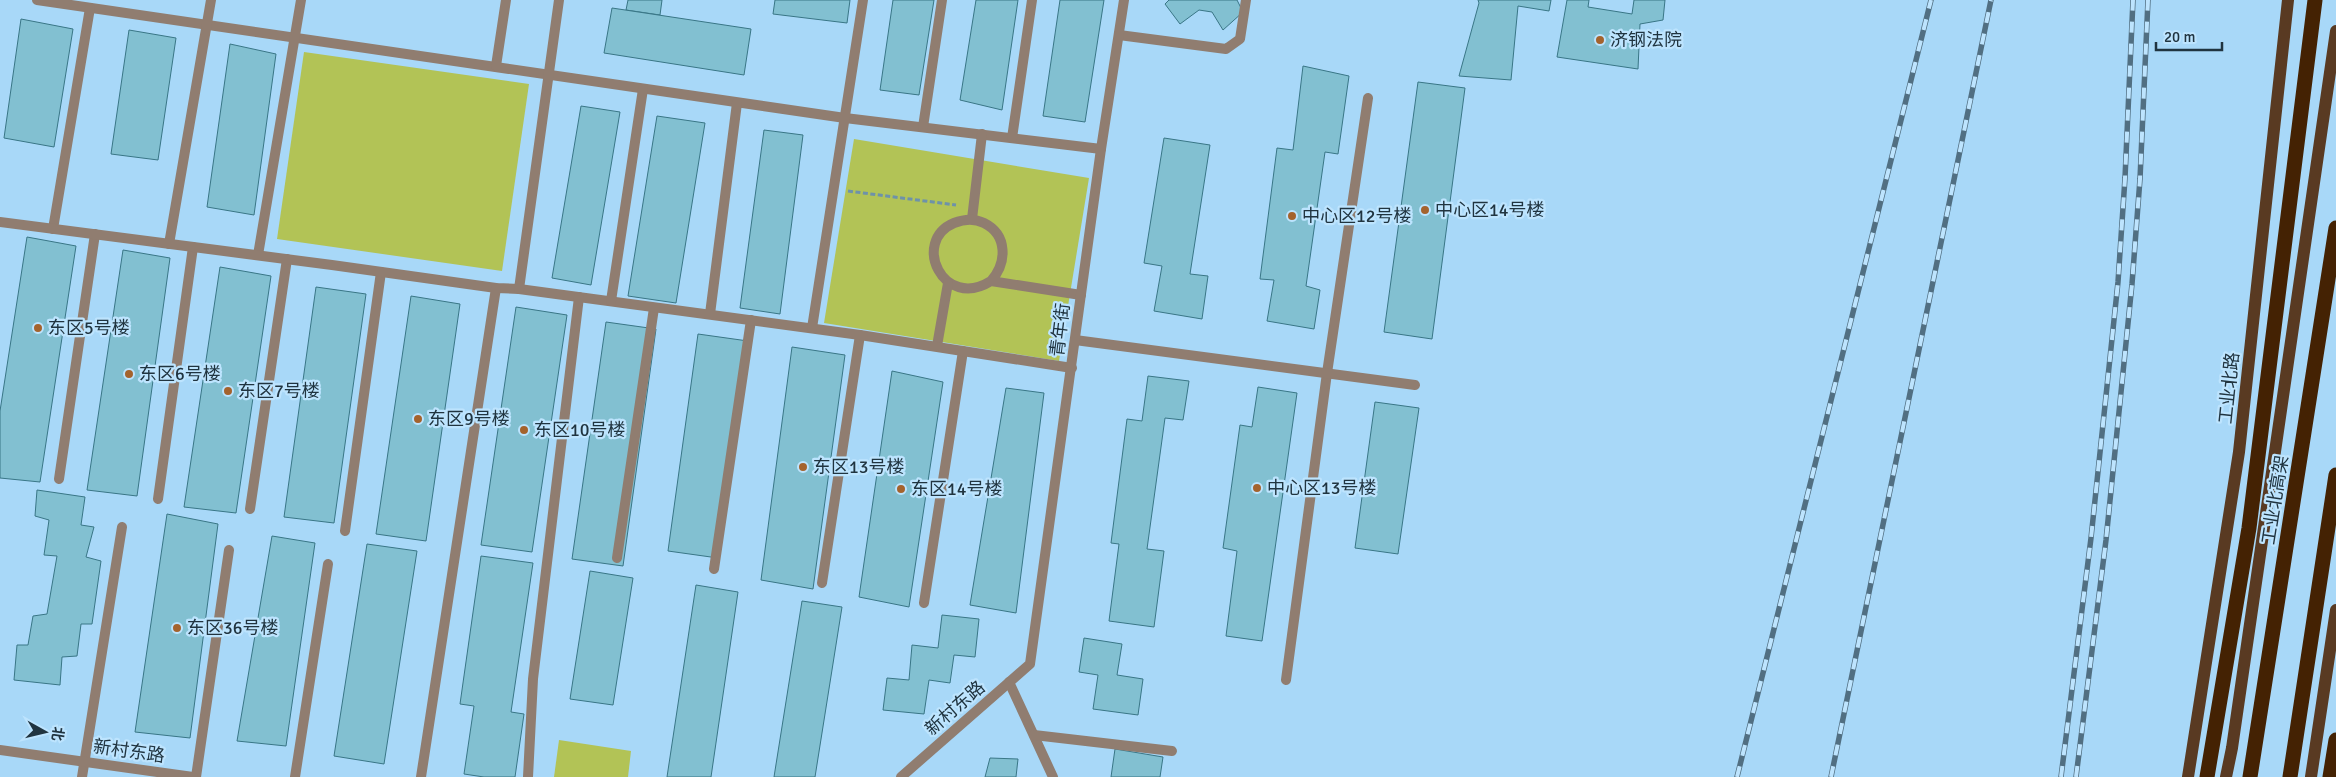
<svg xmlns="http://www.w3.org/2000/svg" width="2336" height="777" viewBox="0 0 2336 777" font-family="Signika,'Noto Sans SC',sans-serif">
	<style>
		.green { fill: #b2c356 }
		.building { fill: #82c0d1; stroke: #397686 }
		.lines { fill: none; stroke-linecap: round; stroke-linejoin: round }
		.path { stroke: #6e92a9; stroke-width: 3; stroke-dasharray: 5 2.5; stroke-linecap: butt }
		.lane { stroke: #907d70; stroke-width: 10 }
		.street { stroke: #907d70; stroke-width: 10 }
		.primary { stroke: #593a22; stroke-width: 12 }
		.highway { stroke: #442203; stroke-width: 15 }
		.rail-casing { stroke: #516f82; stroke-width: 5.5 }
		.rail { stroke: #bde4fe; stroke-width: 4; stroke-dasharray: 11; stroke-linecap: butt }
		.poi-dot { fill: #a4632d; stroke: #bde4fe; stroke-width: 2 }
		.labels { text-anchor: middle; stroke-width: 4.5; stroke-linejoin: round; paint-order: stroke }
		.poi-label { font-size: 18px; fill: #203440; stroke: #bde4fe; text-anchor: start }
		.street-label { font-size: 18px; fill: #203440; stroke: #bde4fe }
	</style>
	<rect width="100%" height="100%" fill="#a8d8f8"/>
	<g class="green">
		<path d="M 304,52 L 529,84 L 502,271 L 277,239 Z"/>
		<path d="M 854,139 L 1089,178 L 1059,361 L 824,323 Z"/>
		<path d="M 559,740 L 631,751 L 628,777 L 554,777 Z"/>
	</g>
	<g class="building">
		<path d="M 628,0 L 662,0 L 660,15 L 626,10 Z"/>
		<path d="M 775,0 L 850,0 L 847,23 L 773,14 Z"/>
		<path d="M 893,0 L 934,0 L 919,95 L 880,90 Z"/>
		<path d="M 976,0 L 1018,0 L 1002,110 L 960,100 Z"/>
		<path d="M 1060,0 L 1104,0 L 1085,122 L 1043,116 Z"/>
		<path d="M 1169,0 L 1237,0 L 1243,12 L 1223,30 L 1212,12 L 1199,10 L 1180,24 L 1165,4 Z"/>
		<path d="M 1478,0 L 1551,0 L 1549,11 L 1518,6 L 1511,80 L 1459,76 L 1479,3 Z"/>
		<path d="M 1567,0 L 1589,0 L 1588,7 L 1632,14 L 1634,0 L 1665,0 L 1663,20 L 1640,24 L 1638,69 L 1557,57 Z"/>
		<path d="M 612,8 L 751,29 L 744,75 L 604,53 Z"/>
		<path d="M 21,19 L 73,29 L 54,147 L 4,138 Z"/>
		<path d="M 129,30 L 176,38 L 158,160 L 111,154 Z"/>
		<path d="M 230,44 L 276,54 L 254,215 L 207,207 Z"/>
		<path d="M 1303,66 L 1349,76 L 1338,154 L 1325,152 L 1306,286 L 1320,290 L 1314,329 L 1267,321 L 1274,280 L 1260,279 L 1277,148 L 1293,150 Z"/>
		<path d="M 1418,82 L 1465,88 L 1432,339 L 1384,332 Z"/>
		<path d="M 581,106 L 620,112 L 591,285 L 552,278 Z"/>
		<path d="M 657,116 L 705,123 L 676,303 L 628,296 Z"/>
		<path d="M 764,130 L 803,135 L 780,314 L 740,308 Z"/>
		<path d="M 1164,138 L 1210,145 L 1190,274 L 1208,276 L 1202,319 L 1154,311 L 1162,266 L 1144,263 Z"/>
		<path d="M 27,237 L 76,246 L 40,482 L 0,478 L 0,411 Z"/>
		<path d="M 123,250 L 170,258 L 137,496 L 87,490 Z"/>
		<path d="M 220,267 L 271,276 L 236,513 L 184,507 Z"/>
		<path d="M 316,287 L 366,294 L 334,523 L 284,517 Z"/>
		<path d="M 411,296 L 460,304 L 426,541 L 376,534 Z"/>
		<path d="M 516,307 L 567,315 L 532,552 L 481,545 Z"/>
		<path d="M 606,322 L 656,329 L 623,566 L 572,559 Z"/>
		<path d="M 698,334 L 748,341 L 718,558 L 668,551 Z"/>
		<path d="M 792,347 L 845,355 L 813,589 L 761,580 Z"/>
		<path d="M 892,371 L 943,382 L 909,607 L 859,597 Z"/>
		<path d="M 1148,376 L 1189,381 L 1183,420 L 1165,418 L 1147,549 L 1164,551 L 1154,627 L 1109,621 L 1119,544 L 1111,543 L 1127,419 L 1142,421 Z"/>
		<path d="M 1258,387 L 1297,393 L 1262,641 L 1226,636 L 1237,551 L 1223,548 L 1240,425 L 1252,427 Z"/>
		<path d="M 1006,388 L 1044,393 L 1016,613 L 970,605 Z"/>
		<path d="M 1375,402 L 1419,408 L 1398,554 L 1355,548 Z"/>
		<path d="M 37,490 L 85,497 L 81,525 L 94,527 L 86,557 L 101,561 L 92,624 L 81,624 L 77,656 L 62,657 L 60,685 L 14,680 L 17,645 L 28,645 L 33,616 L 47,614 L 57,556 L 44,555 L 49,520 L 35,516 Z"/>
		<path d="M 167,514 L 218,524 L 190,738 L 135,732 Z"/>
		<path d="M 272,536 L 315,543 L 286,746 L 237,741 Z"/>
		<path d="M 367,544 L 417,551 L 384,764 L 334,756 Z"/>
		<path d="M 481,556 L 533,563 L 511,712 L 524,714 L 515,777 L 484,777 L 464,774 L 474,706 L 460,704 Z"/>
		<path d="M 590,571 L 633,578 L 613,705 L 570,699 Z"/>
		<path d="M 696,585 L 738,592 L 711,777 L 667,777 Z"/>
		<path d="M 802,601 L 842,607 L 815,777 L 774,777 Z"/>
		<path d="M 942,615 L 979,619 L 975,657 L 954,655 L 950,683 L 929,680 L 924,714 L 883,710 L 887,678 L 909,680 L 912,645 L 938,648 Z"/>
		<path d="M 1084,638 L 1122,644 L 1117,675 L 1143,679 L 1138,715 L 1093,709 L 1098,675 L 1079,672 Z"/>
		<path d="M 1115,749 L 1163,757 L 1160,777 L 1111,777 Z"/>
		<path d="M 990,758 L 1018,759 L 1016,777 L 985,777 Z"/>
	</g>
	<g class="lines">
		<path class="path" d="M 848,191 L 956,205"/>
		<g class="lane">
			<path d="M 37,0 L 845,118 L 1101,149"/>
			<path d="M 496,66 L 506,0"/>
			<path d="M 923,127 L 942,0"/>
			<path d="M 1012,138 L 1032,0"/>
			<path d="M 972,219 L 982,134"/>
			<path d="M 53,229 L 90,8"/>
			<path d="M 169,244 L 211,0"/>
			<path d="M 258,255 L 301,0"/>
			<path d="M 991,281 C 1007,263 1008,235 984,223 C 974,218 964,219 954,223 C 911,241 943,311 991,281 L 1081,295"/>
			<path d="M 710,314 L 737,103"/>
			<path d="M 937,346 L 948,283"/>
			<path d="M 59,479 L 95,234"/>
			<path d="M 158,499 L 193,247"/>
			<path d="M 250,509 L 287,259"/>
			<path d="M 345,531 L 381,272"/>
			<path d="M 617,558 L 654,308"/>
			<path d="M 714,569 L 751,320"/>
			<path d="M 822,583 L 860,335"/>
			<path d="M 924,603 L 963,351"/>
			<path d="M 1286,680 L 1327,373 L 1368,98"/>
			<path d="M 1009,682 L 1053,777"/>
			<path d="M 1034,735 L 1172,751"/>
			<path d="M 82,777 L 122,527"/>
			<path d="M 196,777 L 229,550"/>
			<path d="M 295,777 L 328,564"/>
		</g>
		<g class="street">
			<path d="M 1119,35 L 1226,49 L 1240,39 L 1246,0"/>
			<path d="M 0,222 L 332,265 L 496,288 L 519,289 L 860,335 L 1072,368"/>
			<path d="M 519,289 L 559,0"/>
			<path d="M 611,301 L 643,89"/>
			<path d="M 812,328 L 863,0"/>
			<path d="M 1075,340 L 1415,385"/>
			<path d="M 0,750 L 193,777"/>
			<path d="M 421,777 L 496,288"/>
			<path d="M 528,777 L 533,679 L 579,297"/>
			<path d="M 901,777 L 1030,664 L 1101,149 L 1124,0"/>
		</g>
		<g class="primary">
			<path d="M 2188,777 L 2239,452 L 2288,0"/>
			<path d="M 2226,777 L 2232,748 L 2336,31"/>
			<path d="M 2311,777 L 2336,610"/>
		</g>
		<g class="highway">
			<path d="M 2207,777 L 2249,528 L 2315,0"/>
			<path d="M 2250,777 L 2336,228"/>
			<path d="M 2290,777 L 2336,475"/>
			<path d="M 2330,777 L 2336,740"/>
		</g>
		<defs>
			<g id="rail">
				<path d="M 1737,777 L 1931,0"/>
				<path d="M 1831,777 L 1991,0"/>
				<path d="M 2061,777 L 2091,538 L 2118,282 L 2125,178 L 2133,0"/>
				<path d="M 2076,777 L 2106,540 L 2132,284 L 2140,179 L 2148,0"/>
			</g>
		</defs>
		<use href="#rail" class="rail-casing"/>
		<use href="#rail" class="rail"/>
	</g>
	<g class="poi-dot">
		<circle cx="1600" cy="40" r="5"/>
		<circle cx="1425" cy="210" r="5"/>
		<circle cx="1292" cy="216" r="5"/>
		<circle cx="38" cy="328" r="5"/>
		<circle cx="129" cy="374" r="5"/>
		<circle cx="228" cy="391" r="5"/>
		<circle cx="418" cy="419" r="5"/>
		<circle cx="524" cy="430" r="5"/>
		<circle cx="803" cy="467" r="5"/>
		<circle cx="1257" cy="488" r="5"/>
		<circle cx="901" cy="489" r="5"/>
		<circle cx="177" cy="628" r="5"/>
	</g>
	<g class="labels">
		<g class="poi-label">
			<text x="1610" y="46">济钢法院</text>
			<text x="1435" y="216">中心区14号楼</text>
			<text x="1302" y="222">中心区12号楼</text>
			<text x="48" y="334">东区5号楼</text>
			<text x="139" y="380">东区6号楼</text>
			<text x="238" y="397">东区7号楼</text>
			<text x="428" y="425">东区9号楼</text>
			<text x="534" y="436">东区10号楼</text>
			<text x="813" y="473">东区13号楼</text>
			<text x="1267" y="494">中心区13号楼</text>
			<text x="911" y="495">东区14号楼</text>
			<text x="187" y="634">东区36号楼</text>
		</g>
		<g class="street-label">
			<text transform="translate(1060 330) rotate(-83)" y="6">青年街</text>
			<text transform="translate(2229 388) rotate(-84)" y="6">工业北路</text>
			<text transform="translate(2275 500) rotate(-81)" y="6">工业北高架</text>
			<text transform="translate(955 708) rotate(-41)" y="6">新村东路</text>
			<text transform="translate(129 751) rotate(8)" y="6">新村东路</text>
		</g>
	</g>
	<g transform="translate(45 732) rotate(98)" stroke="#bde4fe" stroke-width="4" paint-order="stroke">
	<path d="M0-4L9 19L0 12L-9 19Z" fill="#203440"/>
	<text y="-8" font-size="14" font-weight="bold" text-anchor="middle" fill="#203440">北</text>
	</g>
	<path d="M2156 42v8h66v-8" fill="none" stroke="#203440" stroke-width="2.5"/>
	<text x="2164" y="42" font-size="15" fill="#203440" stroke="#bde4fe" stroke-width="4" paint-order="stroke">20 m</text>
</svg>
